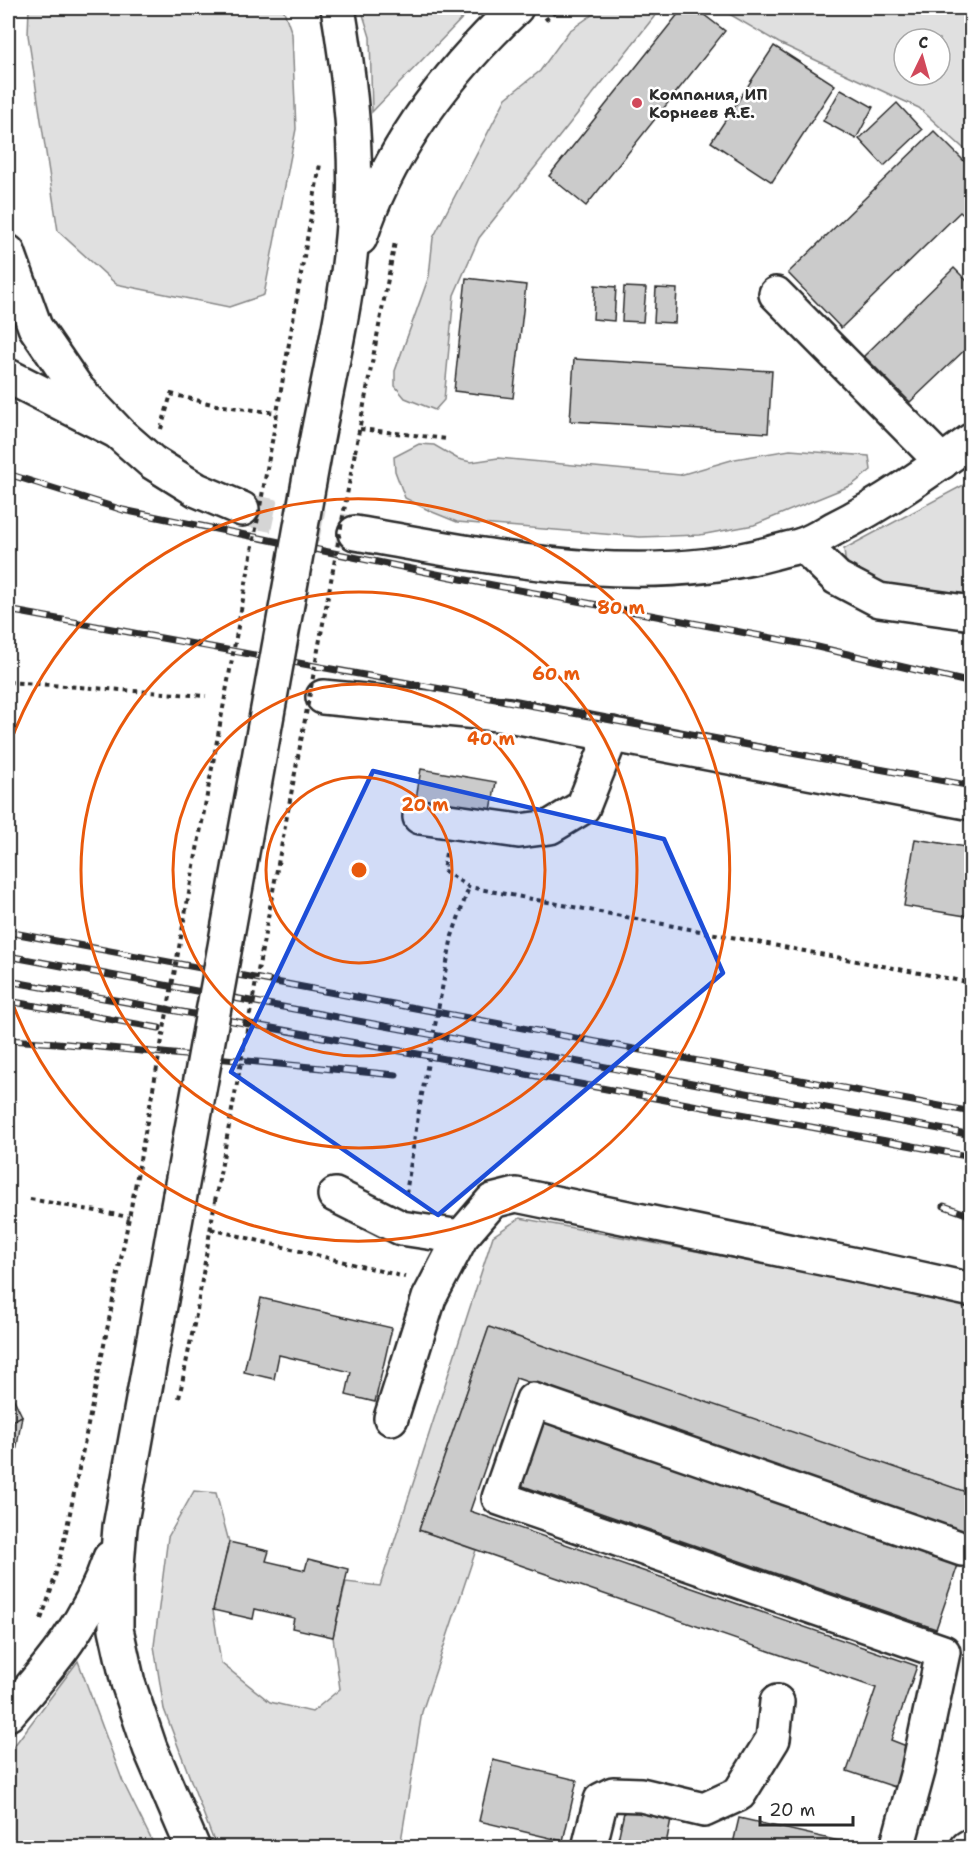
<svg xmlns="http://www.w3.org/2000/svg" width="979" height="1855" viewBox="0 0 979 1855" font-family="'Shantell Sans',sans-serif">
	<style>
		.green { fill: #e0e0e0; stroke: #868686; stroke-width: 1.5; fill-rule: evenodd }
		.building { fill: #cbcbcb; stroke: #2b2b2b; stroke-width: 1.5 }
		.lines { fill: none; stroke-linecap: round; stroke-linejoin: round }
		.major-tunnel { stroke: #d5d5d5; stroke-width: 33; stroke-dasharray: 33 16; stroke-linecap: butt }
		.minor-casing { stroke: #2b2b2b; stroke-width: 38 }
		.major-casing { stroke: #2b2b2b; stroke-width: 38 }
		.path { stroke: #2b2b2b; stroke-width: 4; stroke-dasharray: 4.5 4.5; stroke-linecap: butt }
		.minor { stroke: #fff; stroke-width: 33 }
		.major { stroke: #fff; stroke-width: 33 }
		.rail-casing { stroke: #2b2b2b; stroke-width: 7 }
		.rail { stroke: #fff; stroke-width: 4.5; stroke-dasharray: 14; stroke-linecap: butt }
		.major-bridge-casing { stroke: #2b2b2b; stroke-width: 38; stroke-linecap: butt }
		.path-bridge { stroke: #2b2b2b; stroke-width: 4; stroke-dasharray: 4.5 4.5; stroke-linecap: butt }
		.major-bridge { stroke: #fff; stroke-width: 33 }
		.marked { fill: #1d4ed8; fill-opacity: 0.2; stroke: #1d4ed8; stroke-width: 4.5; stroke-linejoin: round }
		.ring { fill: none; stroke: #e8590c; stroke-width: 3 }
		.poi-dot { fill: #d1495b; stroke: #fff; stroke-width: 2 }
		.labels { text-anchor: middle; stroke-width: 5; stroke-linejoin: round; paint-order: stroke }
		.poi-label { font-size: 16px; font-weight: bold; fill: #2b2b2b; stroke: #fff; text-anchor: start }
		.centre { fill: #e8590c; stroke: #fff; stroke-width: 3 }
		.ring-label { font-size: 18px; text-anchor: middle; font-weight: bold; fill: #e8590c; stroke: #fff; stroke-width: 5; stroke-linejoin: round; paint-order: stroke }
	</style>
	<rect width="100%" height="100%" fill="#fff"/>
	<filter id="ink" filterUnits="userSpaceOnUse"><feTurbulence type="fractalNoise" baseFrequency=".0167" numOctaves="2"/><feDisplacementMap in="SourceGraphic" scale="12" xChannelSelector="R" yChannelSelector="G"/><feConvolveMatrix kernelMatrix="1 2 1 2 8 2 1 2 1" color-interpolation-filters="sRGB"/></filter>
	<g filter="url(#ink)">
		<g class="green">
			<path d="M 29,8 L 283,8 L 292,34 L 296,129 L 264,295 L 229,307 L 116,284 L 58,231 L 28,35 Z"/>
			<path d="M 361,8 L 472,8 L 372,112 L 370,37 Z"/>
			<path d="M 602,8 L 661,8 L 479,238 L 454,295 L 444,400 L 435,410 L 405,398 L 395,386 L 395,371 L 429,276 L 433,238 L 506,98 L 540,71 L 569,31 Z"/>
			<path d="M 719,8 L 971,8 L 971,90 L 967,106 L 971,111 L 971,155 L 919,108 L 779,43 ZM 904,39 L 940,39 L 940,75 L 904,75 Z"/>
			<path d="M 419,444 L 434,445 L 458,459 L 471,462 L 498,458 L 680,475 L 735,459 L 790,450 L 869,456 L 871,470 L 852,485 L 754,525 L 700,535 L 640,537 L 457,522 L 430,511 L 405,498 L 395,471 L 394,457 Z"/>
			<path d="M 971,481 L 971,594 L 883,585 L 846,568 L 844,549 Z"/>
			<path d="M 520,1218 L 971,1303 L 971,1494 L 489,1328 L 419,1530 L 476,1550 L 422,1712 L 400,1847 L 216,1847 L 164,1709 L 154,1646 L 168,1537 L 194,1491 L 216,1493 L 229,1542 L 213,1610 L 221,1663 L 270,1702 L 312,1712 L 340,1689 L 333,1637 L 346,1582 L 380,1586 L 493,1236 Z"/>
			<path d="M 78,1661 L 123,1782 L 155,1847 L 8,1847 L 8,1754 Z"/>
		</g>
		<g class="building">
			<path d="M 683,8 L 695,8 L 725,31 L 586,206 L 549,176 Z"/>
			<path d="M 774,46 L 835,85 L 772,182 L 711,142 Z"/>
			<path d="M 841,89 L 873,107 L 856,139 L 823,121 Z"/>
			<path d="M 897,103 L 922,130 L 884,166 L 859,139 Z"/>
			<path d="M 934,131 L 972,169 L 972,223 L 960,212 L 841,328 L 788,273 Z"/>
			<path d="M 954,268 L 972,286 L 972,343 L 910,402 L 864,356 Z"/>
			<path d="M 466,278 L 526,285 L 513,398 L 454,391 Z"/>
			<path d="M 595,285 L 616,287 L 614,321 L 593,319 Z"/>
			<path d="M 624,287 L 646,288 L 643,322 L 622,321 Z"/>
			<path d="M 656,288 L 677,289 L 675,323 L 654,322 Z"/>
			<path d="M 574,359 L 772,371 L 768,433 L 570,421 Z"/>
			<path d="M 421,769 L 496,782 L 490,816 L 415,805 Z"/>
			<path d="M 915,839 L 972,848 L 972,917 L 904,906 Z"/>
			<path d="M 261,1298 L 392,1328 L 375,1402 L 346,1395 L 351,1372 L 279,1355 L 274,1379 L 244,1372 Z"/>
			<path d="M 489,1327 L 972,1494 L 970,1535 L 516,1378 L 470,1511 L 917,1666 L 891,1740 L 909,1747 L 895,1787 L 847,1771 L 876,1688 L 419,1530 Z"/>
			<path d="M 8,1387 L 22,1416 L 8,1423 Z"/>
			<path d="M 22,1416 L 8,1500 L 8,1423 Z"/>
			<path d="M 542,1422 L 958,1565 L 936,1629 L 520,1485 Z"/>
			<path d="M 229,1542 L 269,1551 L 266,1561 L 305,1570 L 308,1559 L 348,1569 L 333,1637 L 292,1628 L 294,1618 L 255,1609 L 253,1619 L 213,1610 Z"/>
			<path d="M 493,1760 L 577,1780 L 563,1841 L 479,1821 Z"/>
			<path d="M 625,1808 L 671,1819 L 666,1844 L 683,1848 L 616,1848 Z"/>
			<path d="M 739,1818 L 861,1846 L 860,1848 L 732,1848 Z"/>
		</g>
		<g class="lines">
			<path class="major-tunnel" d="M 242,509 L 355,533"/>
			<defs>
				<g id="minor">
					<path d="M 776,294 L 942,462"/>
					<path d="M 8,376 L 116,431"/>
					<path d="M 803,545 L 837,578 L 879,600 L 972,613"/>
					<path d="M 323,697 L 508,715 L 972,803"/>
					<path d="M 420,817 L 519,831 L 550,827 L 583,807 L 612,734"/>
					<path d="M 335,1195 L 401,1228 L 461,1237"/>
					<path d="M 391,1418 L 429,1298 L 461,1237 L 492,1201 L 516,1195 L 885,1271 L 972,1290"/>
					<path d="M 589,1848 L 601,1800 L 613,1794 L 641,1795 L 704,1810 L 739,1794 L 773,1739 L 777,1702"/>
					<path d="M 897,1848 L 918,1771 L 943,1652 L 499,1498 L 533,1400 L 962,1549"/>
					<path d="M 967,1848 L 972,1845"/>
				</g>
				<g id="major">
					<path d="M 360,238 C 389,149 449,71 516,8"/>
					<path d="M 8,252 L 35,327 L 78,390 L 120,434 L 152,462 L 197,490 L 242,509"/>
					<path d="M 315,449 C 330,369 351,288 354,206 C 357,139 349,73 338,8"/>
					<path d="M 355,533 C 491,556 635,590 772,553 C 782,550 793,548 802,545 C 814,541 824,534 835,528 C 883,504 928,472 972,440"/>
					<path d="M 180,1195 L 120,1527 L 116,1578 L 116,1629 L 128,1683 L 150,1748 L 193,1848"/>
					<path d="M 8,1714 C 51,1665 89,1621 110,1558"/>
				</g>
			</defs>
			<use href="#minor" class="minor-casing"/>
			<use href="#major" class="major-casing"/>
			<g class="path">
				<path d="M 545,20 L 561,8"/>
				<path d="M 161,429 L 171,394 L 216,405 L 277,413"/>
				<path d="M 360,429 L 448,439"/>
				<path d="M 273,436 L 320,164"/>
				<path d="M 355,452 L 395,242"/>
				<path d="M 8,682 L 206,696"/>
				<path d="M 446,853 L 443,870 L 469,887 L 972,983"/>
				<path d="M 406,1194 L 419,1110 L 452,936 L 469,887"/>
				<path d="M 30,1199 L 129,1217"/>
				<path d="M 211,1229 L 405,1277"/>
				<path d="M 179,1398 L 197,1310 L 215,1201"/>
				<path d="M 41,1619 C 60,1570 69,1516 80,1464 C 99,1372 117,1279 135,1187"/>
			</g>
			<use href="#minor" class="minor"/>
			<use href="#major" class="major"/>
			<defs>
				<g id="rail">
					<path d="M 8,474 L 123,510 L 461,579 L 809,645 L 972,683"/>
					<path d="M 8,610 L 972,786"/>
					<path d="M 8,932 L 972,1112"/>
					<path d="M 8,956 L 972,1135"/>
					<path d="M 8,981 L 429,1056 L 972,1157"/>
					<path d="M 8,1001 L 159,1028"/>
					<path d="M 8,1040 L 57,1043 L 396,1075"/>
					<path d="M 944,1206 L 972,1216"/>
				</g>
			</defs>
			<use href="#rail" class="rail-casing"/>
			<use href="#rail" class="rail"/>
			<defs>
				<path id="major-bridge" d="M 180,1195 L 315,449"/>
			</defs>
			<use href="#major-bridge" class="major-bridge-casing"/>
			<g class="path-bridge">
				<path d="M 135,1187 L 273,436"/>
				<path d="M 215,1201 L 355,452"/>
			</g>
			<use href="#major-bridge" class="major-bridge"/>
		</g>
	</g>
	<path class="marked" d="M 373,771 L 664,839 L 723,973 L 438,1215 L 231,1072 Z"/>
	<g class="ring">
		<circle cx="359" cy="870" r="93"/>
		<circle cx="359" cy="870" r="186"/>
		<circle cx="359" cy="870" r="278"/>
		<path d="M8 749A371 371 0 1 1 8 991"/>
	</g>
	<circle class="poi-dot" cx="637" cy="103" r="6"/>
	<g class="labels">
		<g class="poi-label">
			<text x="649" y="100">Компания, ИП<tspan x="649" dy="18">Корнеев А.Е.</tspan></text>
		</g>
	</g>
	<circle cx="359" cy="870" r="9" class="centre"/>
	<g class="ring-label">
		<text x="621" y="614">80 m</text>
		<text x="556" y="680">60 m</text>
		<text x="491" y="745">40 m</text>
		<text x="425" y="811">20 m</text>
	</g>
	<rect width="979" height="1855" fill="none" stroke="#fff" stroke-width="30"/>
	<rect x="15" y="15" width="949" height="1825" fill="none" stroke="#2b2b2b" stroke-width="2" filter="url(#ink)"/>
	<g transform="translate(922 57) rotate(5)"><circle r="28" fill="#ffffff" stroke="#aaaaaa" stroke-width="1.5"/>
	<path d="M0-4.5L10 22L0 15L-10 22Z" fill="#d1495b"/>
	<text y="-9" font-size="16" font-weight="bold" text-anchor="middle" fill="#2b2b2b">С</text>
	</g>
	<path d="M760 1816v9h93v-9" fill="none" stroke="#2b2b2b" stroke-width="3"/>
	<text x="769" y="1816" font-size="18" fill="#2b2b2b" stroke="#ffffff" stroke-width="4.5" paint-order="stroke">20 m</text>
</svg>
